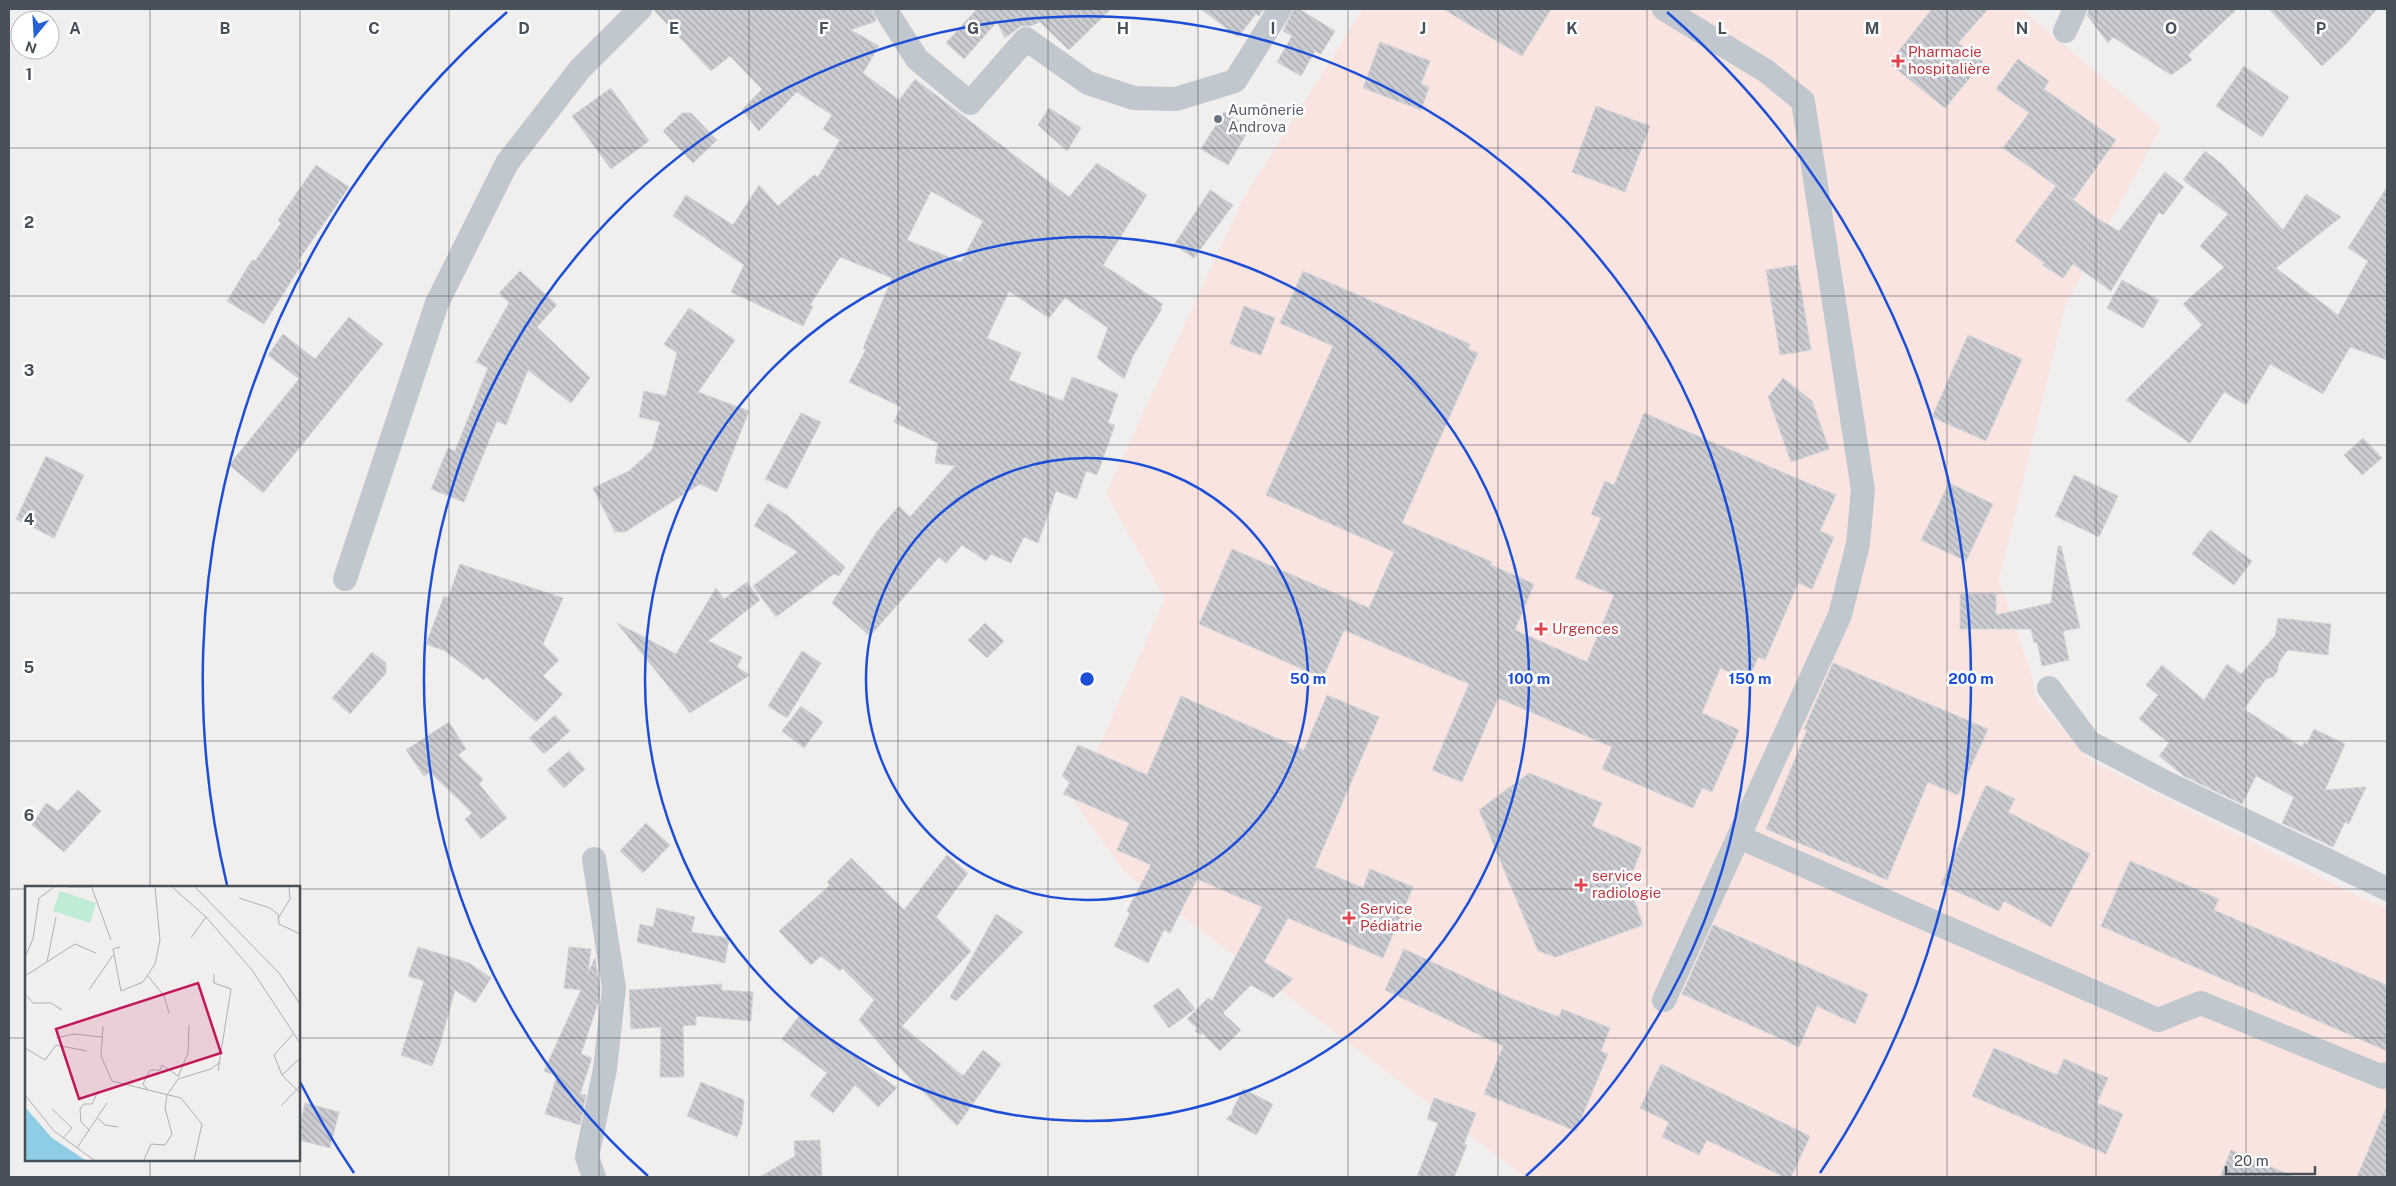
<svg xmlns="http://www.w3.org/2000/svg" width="2396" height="1186" viewBox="0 0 2396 1186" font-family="'Public Sans',sans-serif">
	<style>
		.medical { fill: #f9e4e0 }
		.building { fill: url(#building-back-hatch); stroke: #d2d4d9; fill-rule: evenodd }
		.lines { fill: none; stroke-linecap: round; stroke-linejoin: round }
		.street { stroke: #c0c7cf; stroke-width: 24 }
		.grid { fill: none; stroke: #48505a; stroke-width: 1; stroke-opacity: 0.55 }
		.ring { fill: none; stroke: #1d4ed8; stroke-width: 2.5 }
		.health-dot { fill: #e0444e; stroke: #fff; stroke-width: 2 }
		.worship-dot { fill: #6b7280; stroke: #fff; stroke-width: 2 }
		.labels { text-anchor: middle; stroke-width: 5; stroke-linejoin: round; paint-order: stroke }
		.health-label { font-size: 15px; fill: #be3a42; stroke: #fff; text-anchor: start }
		.worship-label { font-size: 15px; fill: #5b616d; stroke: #fff; text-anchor: start }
		.inset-road { fill: none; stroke: #adafb3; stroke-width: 1 }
		.view { fill: #c2185b; fill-opacity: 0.15; stroke: #c2185b; stroke-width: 2.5 }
		.inset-edge { fill: none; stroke: #48505a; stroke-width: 2.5 }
		.grid-label { font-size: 16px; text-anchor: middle; font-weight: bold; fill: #48505a; stroke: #fff; stroke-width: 5; stroke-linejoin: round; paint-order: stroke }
		.centre { fill: #1d4ed8; stroke: #fff; stroke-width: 2.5 }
		.ring-label { font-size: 15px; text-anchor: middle; font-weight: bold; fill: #1d4ed8; stroke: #fff; stroke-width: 5; stroke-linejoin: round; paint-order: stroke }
	</style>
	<defs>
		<pattern id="building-back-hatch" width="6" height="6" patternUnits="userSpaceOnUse" patternTransform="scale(1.25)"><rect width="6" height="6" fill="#cccdd2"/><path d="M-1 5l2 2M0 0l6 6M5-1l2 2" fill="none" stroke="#a8a9ad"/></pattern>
	</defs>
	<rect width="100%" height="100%" fill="#f1eeee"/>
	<path class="medical" d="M 1363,9 L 2021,9 L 2161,127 L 2065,306 L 1999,580 L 2030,670 L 2036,699 L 2090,760 L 2360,897 L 2387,908 L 2387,1177 L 1525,1177 L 1125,872 L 1074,802 L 1165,599 L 1106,493 L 1243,199 Z"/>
	<g class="building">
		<path d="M 653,9 L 871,9 L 876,21 L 851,30 L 879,46 L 863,73 L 899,100 L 915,79 L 1069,197 L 1097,163 L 1147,195 L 1103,265 L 1163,304 L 1160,308 L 1162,309 L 1133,356 L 1124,379 L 1097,358 L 1108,328 L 1065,298 L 1049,318 L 1009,291 L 987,338 L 1021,353 L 1009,380 L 1063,401 L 1072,377 L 1118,394 L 1108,423 L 1115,425 L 1097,475 L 1086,471 L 1077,499 L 1056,491 L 1038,543 L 1024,537 L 1011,563 L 991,554 L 986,561 L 962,545 L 946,563 L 939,557 L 870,636 L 832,603 L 878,530 L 899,506 L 910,517 L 955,466 L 935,463 L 938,443 L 894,422 L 901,407 L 849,382 L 866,349 L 863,348 L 892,278 L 840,257 L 810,305 L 813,306 L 803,326 L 731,292 L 744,265 L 673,216 L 686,195 L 733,225 L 759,185 L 778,206 L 814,175 L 818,177 L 840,140 L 823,129 L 832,115 L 797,92 L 759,131 L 742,110 L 762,89 L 730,56 L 711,71 ZM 931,191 L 983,221 L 961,262 L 907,240 Z"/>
		<path d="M 977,9 L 1111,9 L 1069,50 L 1040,22 L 1031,26 L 1021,26 L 1005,38 L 997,22 L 964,59 L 946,43 Z"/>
		<path d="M 1201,9 L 1264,9 L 1259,16 L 1256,14 L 1238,37 Z"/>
		<path d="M 1294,9 L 1299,9 L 1335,31 L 1321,54 L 1315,51 L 1301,76 L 1277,62 L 1292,36 L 1283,31 Z"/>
		<path d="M 1443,9 L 1551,9 L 1522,56 Z"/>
		<path d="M 1932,9 L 1988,9 L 1958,43 L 1983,62 L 1945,108 L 1889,63 Z"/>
		<path d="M 2089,9 L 2237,9 L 2188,55 L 2192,60 L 2171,75 L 2113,37 L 2108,43 L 2087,15 Z"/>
		<path d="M 2269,9 L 2377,9 L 2346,44 L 2322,66 Z"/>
		<path d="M 1380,42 L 1430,61 L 1421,84 L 1429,87 L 1421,110 L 1363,88 Z"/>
		<path d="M 2018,59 L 2049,81 L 2044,89 L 2116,140 L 2074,199 L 2003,148 L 2029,113 L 1996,89 Z"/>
		<path d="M 2244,66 L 2289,97 L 2262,137 L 2216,106 Z"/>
		<path d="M 611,88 L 649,141 L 611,169 L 572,116 Z"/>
		<path d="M 1596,106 L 1650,126 L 1625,192 L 1572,172 Z"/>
		<path d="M 1049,108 L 1081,128 L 1067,151 L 1038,125 Z"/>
		<path d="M 1224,112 L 1250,128 L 1228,165 L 1201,149 Z"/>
		<path d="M 682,113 L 691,113 L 717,140 L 693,163 L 663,131 Z"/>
		<path d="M 2205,151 L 2223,165 L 2283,230 L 2306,194 L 2341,217 L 2276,268 L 2338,315 L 2368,261 L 2348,248 L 2387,187 L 2387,360 L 2350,347 L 2323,394 L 2270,364 L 2246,405 L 2224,392 L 2190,443 L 2126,400 L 2202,325 L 2183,304 L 2224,267 L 2200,246 L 2228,214 L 2183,180 Z"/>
		<path d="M 316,165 L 349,187 L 298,261 L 302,264 L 264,324 L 227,301 L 252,260 L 255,261 L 281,223 L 278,220 Z"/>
		<path d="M 2165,172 L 2184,187 L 2163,215 L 2159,212 L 2111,291 L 2073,264 L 2063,278 L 2042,265 L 2044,263 L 2015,241 L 2056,186 L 2095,217 L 2119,231 Z"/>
		<path d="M 1210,190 L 1233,205 L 1194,258 L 1174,245 Z"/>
		<path d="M 1797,265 L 1811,350 L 1780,355 L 1766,270 Z"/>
		<path d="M 520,271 L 557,305 L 537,327 L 590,378 L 571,403 L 528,370 L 506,425 L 497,421 L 464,502 L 431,489 L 448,448 L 455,451 L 488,368 L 476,362 L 509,303 L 499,293 Z"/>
		<path d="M 1303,271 L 1470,344 L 1468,349 L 1478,353 L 1402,523 L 1492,562 L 1491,565 L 1534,584 L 1515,630 L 1587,662 L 1614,595 L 1575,578 L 1601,518 L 1591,514 L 1605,481 L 1614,485 L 1644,413 L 1836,495 L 1820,531 L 1834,537 L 1812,589 L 1798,583 L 1765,660 L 1758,657 L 1749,680 L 1720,668 L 1702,713 L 1739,730 L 1712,792 L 1702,788 L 1693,808 L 1602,769 L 1612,747 L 1498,698 L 1462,782 L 1432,770 L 1469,684 L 1344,630 L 1323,678 L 1199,624 L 1232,549 L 1369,608 L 1394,552 L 1266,495 L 1333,346 L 1280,323 Z"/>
		<path d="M 2122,280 L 2159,300 L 2143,328 L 2107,308 Z"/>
		<path d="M 1244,306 L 1275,318 L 1261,355 L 1230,344 Z"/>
		<path d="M 689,308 L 735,340 L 698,392 L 749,411 L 717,492 L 700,484 L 625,532 L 615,532 L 593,488 L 629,471 L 652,450 L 660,422 L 639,417 L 644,391 L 666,396 L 677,353 L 664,344 Z"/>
		<path d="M 349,317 L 383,344 L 263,493 L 229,465 L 299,379 L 268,355 L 283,334 L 315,359 Z"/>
		<path d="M 1968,335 L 2022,359 L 1986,441 L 1932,417 Z"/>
		<path d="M 1783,378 L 1812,401 L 1829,449 L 1791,462 L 1768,397 Z"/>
		<path d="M 801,413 L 821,422 L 787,489 L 765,479 Z"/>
		<path d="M 2363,438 L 2382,458 L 2362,475 L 2344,455 Z"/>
		<path d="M 46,456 L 84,475 L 54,538 L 16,519 Z"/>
		<path d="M 2074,475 L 2118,496 L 2099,537 L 2055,516 Z"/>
		<path d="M 1949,483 L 1993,504 L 1966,561 L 1921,540 Z"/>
		<path d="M 768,503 L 788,516 L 845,567 L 839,576 L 834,574 L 776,617 L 753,586 L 798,552 L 754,526 Z"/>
		<path d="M 2210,530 L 2252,561 L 2234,585 L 2192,554 Z"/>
		<path d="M 2058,546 L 2061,546 L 2080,628 L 2063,631 L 2069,660 L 2042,666 L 2037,642 L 2034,643 L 2031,629 L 1960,629 L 1960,594 L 1996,594 L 1996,615 L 2051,603 Z"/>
		<path d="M 460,564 L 563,598 L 543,644 L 559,660 L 543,676 L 563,694 L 536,722 L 486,677 L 484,680 L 445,651 L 426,644 L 444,596 L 448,598 Z"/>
		<path d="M 747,582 L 760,600 L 708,641 L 742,657 L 737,667 L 750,675 L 690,713 L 617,623 L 676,654 L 716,588 L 724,599 Z"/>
		<path d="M 2278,618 L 2331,624 L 2328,655 L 2288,650 L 2279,662 L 2277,672 L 2273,677 L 2266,679 L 2244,709 L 2302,747 L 2304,742 L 2307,744 L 2314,729 L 2345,744 L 2325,790 L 2366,787 L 2349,824 L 2345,822 L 2333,847 L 2282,823 L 2294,797 L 2256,776 L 2242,804 L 2184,776 L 2159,756 L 2169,743 L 2139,719 L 2158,695 L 2146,685 L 2162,665 L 2204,700 L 2227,664 L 2241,674 L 2275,636 Z"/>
		<path d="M 985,623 L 1004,641 L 987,658 L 968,640 Z"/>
		<path d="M 802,651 L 821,663 L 787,718 L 768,706 Z"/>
		<path d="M 372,652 L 386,663 L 386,673 L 350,714 L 332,698 Z"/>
		<path d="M 1833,663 L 1988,729 L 1958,795 L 1928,782 L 1887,880 L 1766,829 L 1807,730 L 1804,729 Z"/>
		<path d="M 1327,695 L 1379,717 L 1315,867 L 1363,888 L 1370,869 L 1413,887 L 1383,958 L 1288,918 L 1264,962 L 1293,979 L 1273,998 L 1251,985 L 1223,1013 L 1241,1030 L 1220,1051 L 1202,1033 L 1201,1035 L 1195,1031 L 1197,1028 L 1187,1019 L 1208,998 L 1212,1001 L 1262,907 L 1197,879 L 1170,933 L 1164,930 L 1148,963 L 1114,946 L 1130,913 L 1127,911 L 1151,865 L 1117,850 L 1129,823 L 1063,794 L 1070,783 L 1062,776 L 1078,745 L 1147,775 L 1181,696 L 1304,750 Z"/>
		<path d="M 801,706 L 823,722 L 804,748 L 782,731 Z"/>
		<path d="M 555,715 L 570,731 L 544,754 L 529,738 Z"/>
		<path d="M 449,722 L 466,749 L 458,755 L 483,779 L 479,784 L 507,818 L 481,839 L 465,819 L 472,813 L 430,772 L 424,776 L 406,750 Z"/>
		<path d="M 569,751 L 585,769 L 564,788 L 547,770 Z"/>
		<path d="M 1529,773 L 1602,803 L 1592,826 L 1642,848 L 1628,883 L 1643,925 L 1556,957 L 1538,951 L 1479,810 Z"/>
		<path d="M 1986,785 L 2015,799 L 2008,812 L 2090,854 L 2051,927 L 2004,901 L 1999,911 L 1941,884 Z"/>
		<path d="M 78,790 L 101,811 L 64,852 L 32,825 L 46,803 L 58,811 Z"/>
		<path d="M 646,823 L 670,845 L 643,873 L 620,851 Z"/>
		<path d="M 947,855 L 968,873 L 936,917 L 971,951 L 902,1026 L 963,1076 L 983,1050 L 1001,1064 L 957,1126 L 902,1070 L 859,1020 L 874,1000 L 842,968 L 840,971 L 821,956 L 811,965 L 779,931 L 830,885 L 827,882 L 851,858 L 904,910 Z"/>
		<path d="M 2130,861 L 2219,899 L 2214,910 L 2387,985 L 2387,1051 L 2101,926 Z"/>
		<path d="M 657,908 L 695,917 L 691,932 L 729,938 L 725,963 L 637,942 L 640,924 L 653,927 Z"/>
		<path d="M 996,914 L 1023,932 L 956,1001 L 950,997 Z"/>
		<path d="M 1713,925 L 1868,994 L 1855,1024 L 1817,1006 L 1799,1047 L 1682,994 Z"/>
		<path d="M 418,947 L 469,963 L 491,978 L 475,1003 L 455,990 L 440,1044 L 432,1066 L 401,1055 L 424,981 L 408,976 Z"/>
		<path d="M 569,947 L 591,949 L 588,973 L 595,958 L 600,988 L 599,1000 L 581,1054 L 592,1058 L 580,1094 L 586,1095 L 580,1125 L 545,1114 L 557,1076 L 544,1071 L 581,990 L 564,988 Z"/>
		<path d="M 1404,949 L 1510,998 L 1559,1017 L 1562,1009 L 1610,1028 L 1601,1051 L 1608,1054 L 1576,1131 L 1484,1094 L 1503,1046 L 1385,990 Z"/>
		<path d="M 722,984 L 721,990 L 753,992 L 751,1021 L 696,1016 L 696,1025 L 683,1026 L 684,1077 L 660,1077 L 661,1027 L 631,1029 L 629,990 Z"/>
		<path d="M 1178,988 L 1195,1009 L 1169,1028 L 1153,1006 Z"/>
		<path d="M 799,1016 L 821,1032 L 897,1088 L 878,1107 L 855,1085 L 833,1113 L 810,1095 L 827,1073 L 782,1039 Z"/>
		<path d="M 1994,1048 L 2057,1075 L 2064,1059 L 2108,1078 L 2097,1103 L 2123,1114 L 2106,1154 L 1972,1096 Z"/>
		<path d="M 1661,1064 L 1810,1136 L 1791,1177 L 1784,1177 L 1707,1140 L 1699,1155 L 1662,1137 L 1669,1122 L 1640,1108 Z"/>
		<path d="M 701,1082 L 744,1100 L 742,1124 L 737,1137 L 687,1116 Z"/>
		<path d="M 1243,1089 L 1273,1104 L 1257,1135 L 1226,1119 L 1233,1113 L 1232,1111 Z"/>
		<path d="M 1434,1098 L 1476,1113 L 1464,1144 L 1467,1145 L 1454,1177 L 1417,1177 L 1438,1123 L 1427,1119 Z"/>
		<path d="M 305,1103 L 339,1112 L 330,1148 L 299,1140 L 299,1129 Z"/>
		<path d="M 2387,1106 L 2387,1177 L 2357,1177 Z"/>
		<path d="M 820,1140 L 822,1177 L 760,1177 L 795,1156 L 794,1141 Z"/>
		<path d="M 2231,1150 L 2295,1177 L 2220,1177 Z"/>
	</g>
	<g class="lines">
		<g class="street">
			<path d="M 885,9 L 917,59 L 970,103 L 1026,39 L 1088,83 L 1134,98 L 1176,99 L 1235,81 L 1280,9"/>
			<path d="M 1664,9 L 1766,71 L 1803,101 L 1863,490 L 1858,544 L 1840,615 L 1664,1000"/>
			<path d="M 2065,31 L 2075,9"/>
			<path d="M 345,579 L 437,303 L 507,163 L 580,69 L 640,9"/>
			<path d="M 2049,688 L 2089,742 L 2165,782 L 2387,889"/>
			<path d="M 1739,837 L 2158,1020 L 2201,1003 L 2383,1077 L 2387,1074"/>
			<path d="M 594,859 L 614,988 L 605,1069 L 587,1157 L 594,1177"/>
		</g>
	</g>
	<path class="grid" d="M 150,9 L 150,887M 300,9 L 300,1177M 449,9 L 449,1177M 599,9 L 599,1177M 749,9 L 749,1177M 898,9 L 898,1177M 1048,9 L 1048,1177M 1198,9 L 1198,1177M 1348,9 L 1348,1177M 1498,9 L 1498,1177M 1647,9 L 1647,1177M 1797,9 L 1797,1177M 1947,9 L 1947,1177M 2096,9 L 2096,1177M 2246,9 L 2246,1177M 9,148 L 2387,148M 9,296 L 2387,296M 9,445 L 2387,445M 9,593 L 2387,593M 9,741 L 2387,741M 9,889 L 26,889M 299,889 L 2387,889M 9,1038 L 26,1038M 299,1038 L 2387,1038M 150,1160 L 150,1177"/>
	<g class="ring">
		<circle cx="1087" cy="679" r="221"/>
		<circle cx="1087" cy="679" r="442"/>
		<path d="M648 1176A663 663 0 1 1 1526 1176"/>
		<path d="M354 1173A884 884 0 0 1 299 1080M227 885A884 884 0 0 1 507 12M1667 12A884 884 0 0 1 1820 1173"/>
	</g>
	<g class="health-dot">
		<path d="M1895.5 53.5h5v5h5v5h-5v5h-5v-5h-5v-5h5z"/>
		<path d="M1538.5 621.5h5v5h5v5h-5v5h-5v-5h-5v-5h5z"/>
		<path d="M1578.5 877.5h5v5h5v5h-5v5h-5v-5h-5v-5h5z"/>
		<path d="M1346.5 910.5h5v5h5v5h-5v5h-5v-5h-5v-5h5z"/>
	</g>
	<circle class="worship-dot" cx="1218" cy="119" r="5"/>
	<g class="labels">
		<g class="health-label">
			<text x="1908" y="57">Pharmacie<tspan x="1908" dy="17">hospitalière</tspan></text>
			<text x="1552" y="634">Urgences</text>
			<text x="1592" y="881">service<tspan x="1592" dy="17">radiologie</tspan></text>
			<text x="1360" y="914">Service<tspan x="1360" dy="17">Pédiatrie</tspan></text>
		</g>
		<g class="worship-label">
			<text x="1228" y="115">Aumônerie<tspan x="1228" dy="17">Androva</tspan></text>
		</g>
	</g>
	<g transform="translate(25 886)">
		<rect width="275" height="275" fill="#f1eeee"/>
		<path d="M 35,5 L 71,17 L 65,37 L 28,25 Z" fill="#bfecd4"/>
		<path d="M 0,221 L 27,252 L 60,274 L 0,274 Z" fill="#8fcde6"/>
		<path class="inset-road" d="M 43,1 L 68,1M 147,1 L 181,31 L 227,84 L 275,157M 170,1 L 254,87 L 275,118M 67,2 L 86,54M 214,12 L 245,22 L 253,28 L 254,38 L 275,48M 254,31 L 265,13 L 264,1M 166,52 L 181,31M 95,61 L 88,63 L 96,105 L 118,96 L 130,78 L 135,54 L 130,1M 0,71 L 8,53 L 14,12 L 29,1M 22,76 L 31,31M 189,88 L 189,97 L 206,103 L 193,185M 0,90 L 50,58 L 71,67M 123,90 L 139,110 L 144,127M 64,104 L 88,69M 0,108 L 8,117 L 26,117 L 37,124M 78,140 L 76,170 L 87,195 L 156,212 L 177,238 L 169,274M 268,148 L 249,169 L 257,189 L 275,207M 31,152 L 49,148 L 77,151M 0,162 L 20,174 L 31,159 L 62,165M 257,189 L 275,172M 153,191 L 163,167 L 164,139M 123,204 L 118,198 L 125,184 L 135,184 L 137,179 L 153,190M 0,209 L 29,245 L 69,274M 256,220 L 275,200M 27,223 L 47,242 L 38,252M 73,232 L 80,239 L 93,241M 64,244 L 56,236 L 55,223 L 59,218 L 67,218 L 73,205M 52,262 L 82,217M 119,274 L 126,258 L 140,259 L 147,248 L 140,222 L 142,209 L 153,193 L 186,183 L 195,176"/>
		<path class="view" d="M 173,97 L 196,167 L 54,213 L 31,143 Z"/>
		<rect width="275" height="275" class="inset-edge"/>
	</g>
	<g class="grid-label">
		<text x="75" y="34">A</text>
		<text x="225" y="34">B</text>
		<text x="374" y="34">C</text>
		<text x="524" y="34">D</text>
		<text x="674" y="34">E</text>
		<text x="824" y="34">F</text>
		<text x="973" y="34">G</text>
		<text x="1123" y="34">H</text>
		<text x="1273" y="34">I</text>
		<text x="1423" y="34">J</text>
		<text x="1572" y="34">K</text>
		<text x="1722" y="34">L</text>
		<text x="1872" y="34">M</text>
		<text x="2022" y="34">N</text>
		<text x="2171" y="34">O</text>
		<text x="2321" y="34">P</text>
		<text x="29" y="80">1</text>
		<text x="29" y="228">2</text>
		<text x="29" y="376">3</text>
		<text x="29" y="525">4</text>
		<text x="29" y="673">5</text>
		<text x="29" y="821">6</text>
	</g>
	<circle cx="1087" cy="679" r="8" class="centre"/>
	<g class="ring-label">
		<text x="1308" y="684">50 m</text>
		<text x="1529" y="684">100 m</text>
		<text x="1750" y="684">150 m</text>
		<text x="1971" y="684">200 m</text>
	</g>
	<rect width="2396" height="1186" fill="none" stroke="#48505a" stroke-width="20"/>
	<g transform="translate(35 35) rotate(198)"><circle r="24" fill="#ffffff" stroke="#b6b9bd"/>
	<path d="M0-4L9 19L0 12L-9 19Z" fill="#2563d4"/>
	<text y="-8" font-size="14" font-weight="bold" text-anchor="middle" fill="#48505a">N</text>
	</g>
	<path d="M2226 1166v8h89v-8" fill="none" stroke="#48505a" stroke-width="2.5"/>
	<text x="2234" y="1166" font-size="15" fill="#48505a" stroke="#ffffff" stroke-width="4" paint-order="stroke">20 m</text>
</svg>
